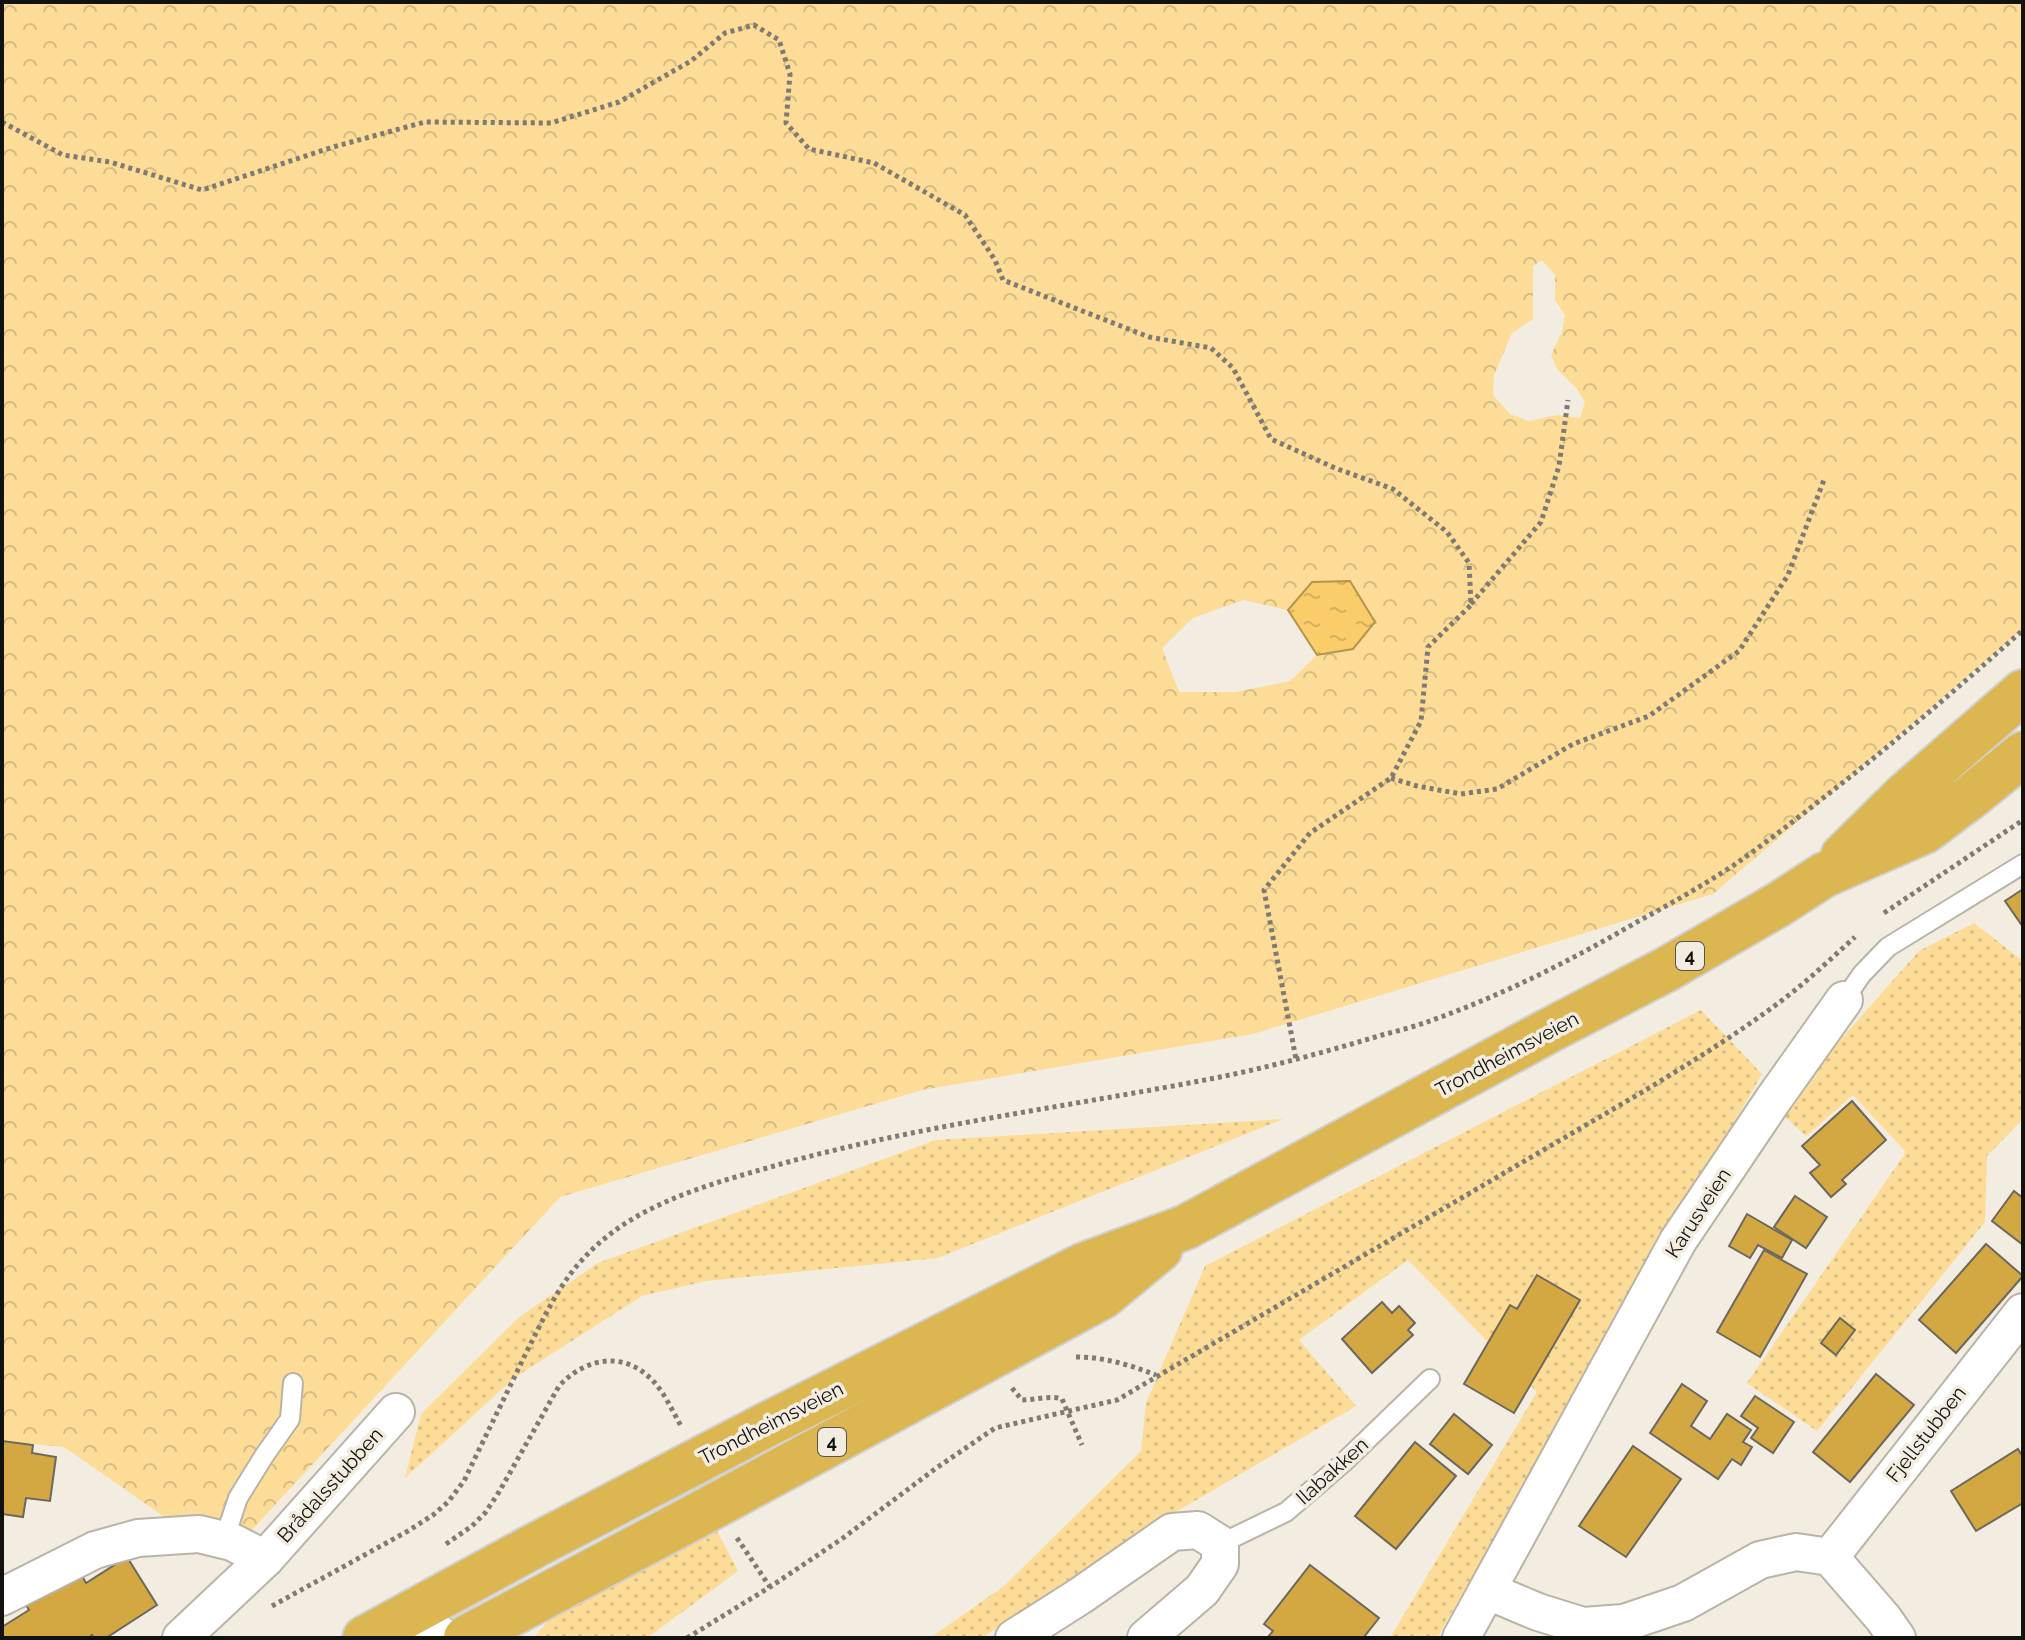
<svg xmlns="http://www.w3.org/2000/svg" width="2025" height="1640" viewBox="0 0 2025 1640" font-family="Raleway,sans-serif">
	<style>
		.grass { fill: url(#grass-dots) }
		.forest { fill: url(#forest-crowns); fill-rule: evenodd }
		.water { fill: url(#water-ripples); stroke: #b5954e; stroke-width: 2 }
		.building { fill: #d3a741; stroke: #6d685d; stroke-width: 2 }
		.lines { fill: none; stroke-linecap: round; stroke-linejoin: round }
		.service-casing { stroke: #b9b3a8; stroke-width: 22 }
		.minor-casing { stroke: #b9b3a8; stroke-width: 40 }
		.trunk-casing { stroke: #d0d0cf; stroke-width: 48 }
		.path { stroke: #7f7b73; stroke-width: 5; stroke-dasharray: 4 4; stroke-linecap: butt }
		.service { stroke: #fff; stroke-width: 18 }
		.minor { stroke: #fff; stroke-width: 36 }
		.trunk { stroke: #dcb650; stroke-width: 44 }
		.labels { text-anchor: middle; stroke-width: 7; stroke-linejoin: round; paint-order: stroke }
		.shield { fill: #f3ede1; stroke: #57544d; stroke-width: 2 }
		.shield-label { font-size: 18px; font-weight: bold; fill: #14120e }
		.street-label { font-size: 20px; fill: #14120e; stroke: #f3ede1 }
	</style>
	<defs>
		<pattern id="grass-dots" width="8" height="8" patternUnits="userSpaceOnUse" patternTransform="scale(2)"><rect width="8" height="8" fill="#fcdc97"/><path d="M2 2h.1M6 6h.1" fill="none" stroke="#d7bc81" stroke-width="1.8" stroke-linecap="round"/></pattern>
		<pattern id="forest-crowns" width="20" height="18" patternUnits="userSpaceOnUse" patternTransform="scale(2)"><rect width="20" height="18" fill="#fcdc97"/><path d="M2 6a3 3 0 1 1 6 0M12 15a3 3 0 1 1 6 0" fill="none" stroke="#d7bc81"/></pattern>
		<pattern id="water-ripples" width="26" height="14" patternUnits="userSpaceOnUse" patternTransform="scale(2)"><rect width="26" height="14" fill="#facd6a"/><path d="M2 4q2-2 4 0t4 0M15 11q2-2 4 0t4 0" fill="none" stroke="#d5af5b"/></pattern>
	</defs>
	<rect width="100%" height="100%" fill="#f3ede1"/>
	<g class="grass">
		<path d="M 1974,923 L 2023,961 L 2023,1119 L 1987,1156 L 1985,1222 L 1817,1431 L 1747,1383 L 1906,1152 L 1853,1095 L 1806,1136 L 1785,1117 L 1804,1081 L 1919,951 Z"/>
		<path d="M 1701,1010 L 1762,1074 L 1437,1638 L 1390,1638 L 1537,1392 L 1408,1260 L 1299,1340 L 1356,1406 L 1120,1545 L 982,1638 L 930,1638 L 1004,1586 L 1141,1451 L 1146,1403 L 1205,1266 Z"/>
		<path d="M 1283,1119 L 938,1258 L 706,1281 L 642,1296 L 514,1378 L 405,1478 L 421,1414 L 518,1318 L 598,1263 L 936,1140 Z"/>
		<path d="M 716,1529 L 738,1571 L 647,1638 L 534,1638 L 556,1611 Z"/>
	</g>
	<path class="forest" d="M 2,2 L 2023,2 L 2023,629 L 1713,894 L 1253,1034 L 922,1090 L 560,1197 L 225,1559 L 64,1447 L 2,1441 ZM 1542,260 L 1555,275 L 1555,300 L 1565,315 L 1562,332 L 1551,355 L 1557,369 L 1577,389 L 1585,402 L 1580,418 L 1557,415 L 1529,421 L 1510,414 L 1493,395 L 1494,375 L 1512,333 L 1533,319 L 1533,266 ZM 1243,600 L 1287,610 L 1317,655 L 1290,681 L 1236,692 L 1179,692 L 1162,648 L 1193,618 Z"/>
	<path class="water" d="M 1350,581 L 1375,622 L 1353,649 L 1317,655 L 1288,610 L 1312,582 Z"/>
	<g class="building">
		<path d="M 2023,889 L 2023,927 L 2005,901 Z"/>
		<path d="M 1852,1101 L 1886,1140 L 1842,1180 L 1846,1184 L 1831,1197 L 1810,1173 L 1820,1165 L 1802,1146 Z"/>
		<path d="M 2014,1191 L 2023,1198 L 2023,1245 L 1992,1221 Z"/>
		<path d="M 1795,1196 L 1827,1217 L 1806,1248 L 1774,1227 Z"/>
		<path d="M 1747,1214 L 1792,1240 L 1782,1258 L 1758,1245 L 1750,1258 L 1729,1246 Z"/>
		<path d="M 1986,1244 L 2023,1276 L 1956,1353 L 1919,1320 Z"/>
		<path d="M 1764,1250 L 1807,1274 L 1760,1357 L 1717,1332 Z"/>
		<path d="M 1537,1275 L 1580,1300 L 1514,1413 L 1464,1384 L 1510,1305 L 1517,1309 Z"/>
		<path d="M 1382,1302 L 1392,1313 L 1399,1306 L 1415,1323 L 1408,1330 L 1413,1335 L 1372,1373 L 1342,1339 Z"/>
		<path d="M 1840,1318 L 1855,1330 L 1836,1355 L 1821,1343 Z"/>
		<path d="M 1876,1374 L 1914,1405 L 1850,1482 L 1813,1452 Z"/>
		<path d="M 1682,1384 L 1707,1401 L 1691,1426 L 1710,1439 L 1727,1414 L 1751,1430 L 1743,1442 L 1752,1447 L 1741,1465 L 1732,1459 L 1718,1479 L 1650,1433 Z"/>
		<path d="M 1755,1396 L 1794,1422 L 1773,1453 L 1751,1438 L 1758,1428 L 1741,1416 Z"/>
		<path d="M 1454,1414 L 1492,1445 L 1468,1474 L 1430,1444 Z"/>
		<path d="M 2,1441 L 33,1445 L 32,1453 L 56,1457 L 50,1501 L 26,1498 L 23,1517 L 2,1514 Z"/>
		<path d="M 1415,1442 L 1456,1476 L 1396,1549 L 1355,1516 Z"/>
		<path d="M 1633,1446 L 1681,1479 L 1626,1557 L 1579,1526 Z"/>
		<path d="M 2018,1449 L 2023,1457 L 2023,1503 L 1976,1531 L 1951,1491 Z"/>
		<path d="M 127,1557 L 157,1605 L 106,1638 L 94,1638 L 92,1635 L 88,1638 L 2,1638 L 2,1627 L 29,1610 L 23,1600 L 80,1572 L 86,1583 Z"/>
		<path d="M 1310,1565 L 1379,1618 L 1364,1637 L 1366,1638 L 1267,1638 L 1273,1631 L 1264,1624 Z"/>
	</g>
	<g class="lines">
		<defs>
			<g id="service">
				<path d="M 1844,1000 L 1862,974 L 1888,947 L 2023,864"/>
				<path d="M 224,1540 L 238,1498 L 264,1456 L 290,1419 L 293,1383"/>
				<path d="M 1220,1544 L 1286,1512 L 1343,1463 L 1430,1379"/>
			</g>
			<g id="minor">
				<path d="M 1830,1557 L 2023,1312"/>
				<path d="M 1488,1591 L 1538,1612 L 1583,1626 L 1624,1623 L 1683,1603 L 1760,1560 L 1796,1552 L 1830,1557 L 1883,1618 L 1897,1638"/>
				<path d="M 2,1597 L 95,1550 L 138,1538 L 199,1534 L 232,1542 L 265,1559"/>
				<path d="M 407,1637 L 411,1613 L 445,1638"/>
				<path d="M 181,1638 L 265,1559 L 396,1412"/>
				<path d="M 1014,1638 L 1080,1596 L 1172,1532 L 1198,1530 L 1220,1544 L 1220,1564 L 1202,1590 L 1146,1638"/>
				<path d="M 1461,1638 L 1678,1241 L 1773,1100 L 1844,1000"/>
			</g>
			<g id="trunk">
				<path d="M 1843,856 L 1905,795 L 2023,692"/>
				<path d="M 365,1638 L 536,1545 L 768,1424 L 1084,1265 L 1186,1227 L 1552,1029 L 1667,969 L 1781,903 L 1824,875 L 1925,831 L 1973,795 L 2023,754"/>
				<path d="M 466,1638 L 681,1524 L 1102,1297 L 1160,1249"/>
			</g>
		</defs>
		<use href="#service" class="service-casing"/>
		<use href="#minor" class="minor-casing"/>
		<use href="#trunk" class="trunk-casing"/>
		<g class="path">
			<path d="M 2,122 L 63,155 L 110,162 L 202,190 L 333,147 L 425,122 L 551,123 L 619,102 L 691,61 L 725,33 L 754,25 L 779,40 L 790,74 L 786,123 L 809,149 L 874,163 L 965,215 L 995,260 L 1003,280 L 1149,337 L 1211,348 L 1233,368 L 1271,439 L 1335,468 L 1393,489 L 1447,532 L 1469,563 L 1471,605 L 1428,647 L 1421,721 L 1391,778 L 1310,833 L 1264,890 L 1296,1059"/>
			<path d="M 1471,604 L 1541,522 L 1559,466 L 1568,400"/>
			<path d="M 1391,778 L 1417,786 L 1461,794 L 1497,789 L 1573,744 L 1649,716 L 1739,651 L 1788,575 L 1825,477"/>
			<path d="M 1884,913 L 2023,820"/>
			<path d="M 1076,1357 C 1104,1357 1130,1365 1156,1375"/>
			<path d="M 1012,1388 L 1022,1400 C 1035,1400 1050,1395 1062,1399 L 1082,1445"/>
			<path d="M 737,1538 L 770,1587"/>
			<path d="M 446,1544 L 472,1526 L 485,1513 L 499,1492 L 559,1386 C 586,1357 625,1350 654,1382 C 665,1394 673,1412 681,1426"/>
			<path d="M 272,1606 L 408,1531 L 433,1515 L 448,1502 L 464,1481 C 484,1439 505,1397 525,1355 C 542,1322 557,1287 582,1260 C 633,1203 711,1184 781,1164 C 925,1124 1074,1106 1220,1077 C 1274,1066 1329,1051 1382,1035 C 1397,1031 1413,1027 1427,1022 C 1501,996 1570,961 1637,922 C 1670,904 1702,886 1734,865 C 1764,844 1794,821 1823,798 C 1892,745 1958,688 2023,630"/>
			<path d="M 687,1638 L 770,1587 L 843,1538 L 935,1469 L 995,1428 L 1117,1400 L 1644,1091 C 1695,1060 1747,1028 1794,991 C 1815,974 1835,955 1855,937"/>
		</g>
		<use href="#service" class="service"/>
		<use href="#minor" class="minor"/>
		<use href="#trunk" class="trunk"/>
	</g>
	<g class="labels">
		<g class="shield">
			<rect x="1676" y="942" width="28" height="28" rx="6"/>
			<rect x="818" y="1428" width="28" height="28" rx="6"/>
		</g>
		<g class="shield-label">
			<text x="1690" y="962">4</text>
			<text x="832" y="1448">4</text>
		</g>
		<g class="street-label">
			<text transform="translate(1507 1054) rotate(-28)" y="7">Trondheimsveien</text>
			<text transform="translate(1698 1213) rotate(-57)" y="7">Karusveien</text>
			<text transform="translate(771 1423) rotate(-27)" y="7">Trondheimsveien</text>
			<text transform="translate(1926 1434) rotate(-52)" y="7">Fjellstubben</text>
			<text transform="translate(1332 1471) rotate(-42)" y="7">Ilabakken</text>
			<text transform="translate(330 1485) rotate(-48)" y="7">Brådalsstubben</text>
		</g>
	</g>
	<rect width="2025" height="1640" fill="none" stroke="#14120e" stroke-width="8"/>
</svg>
